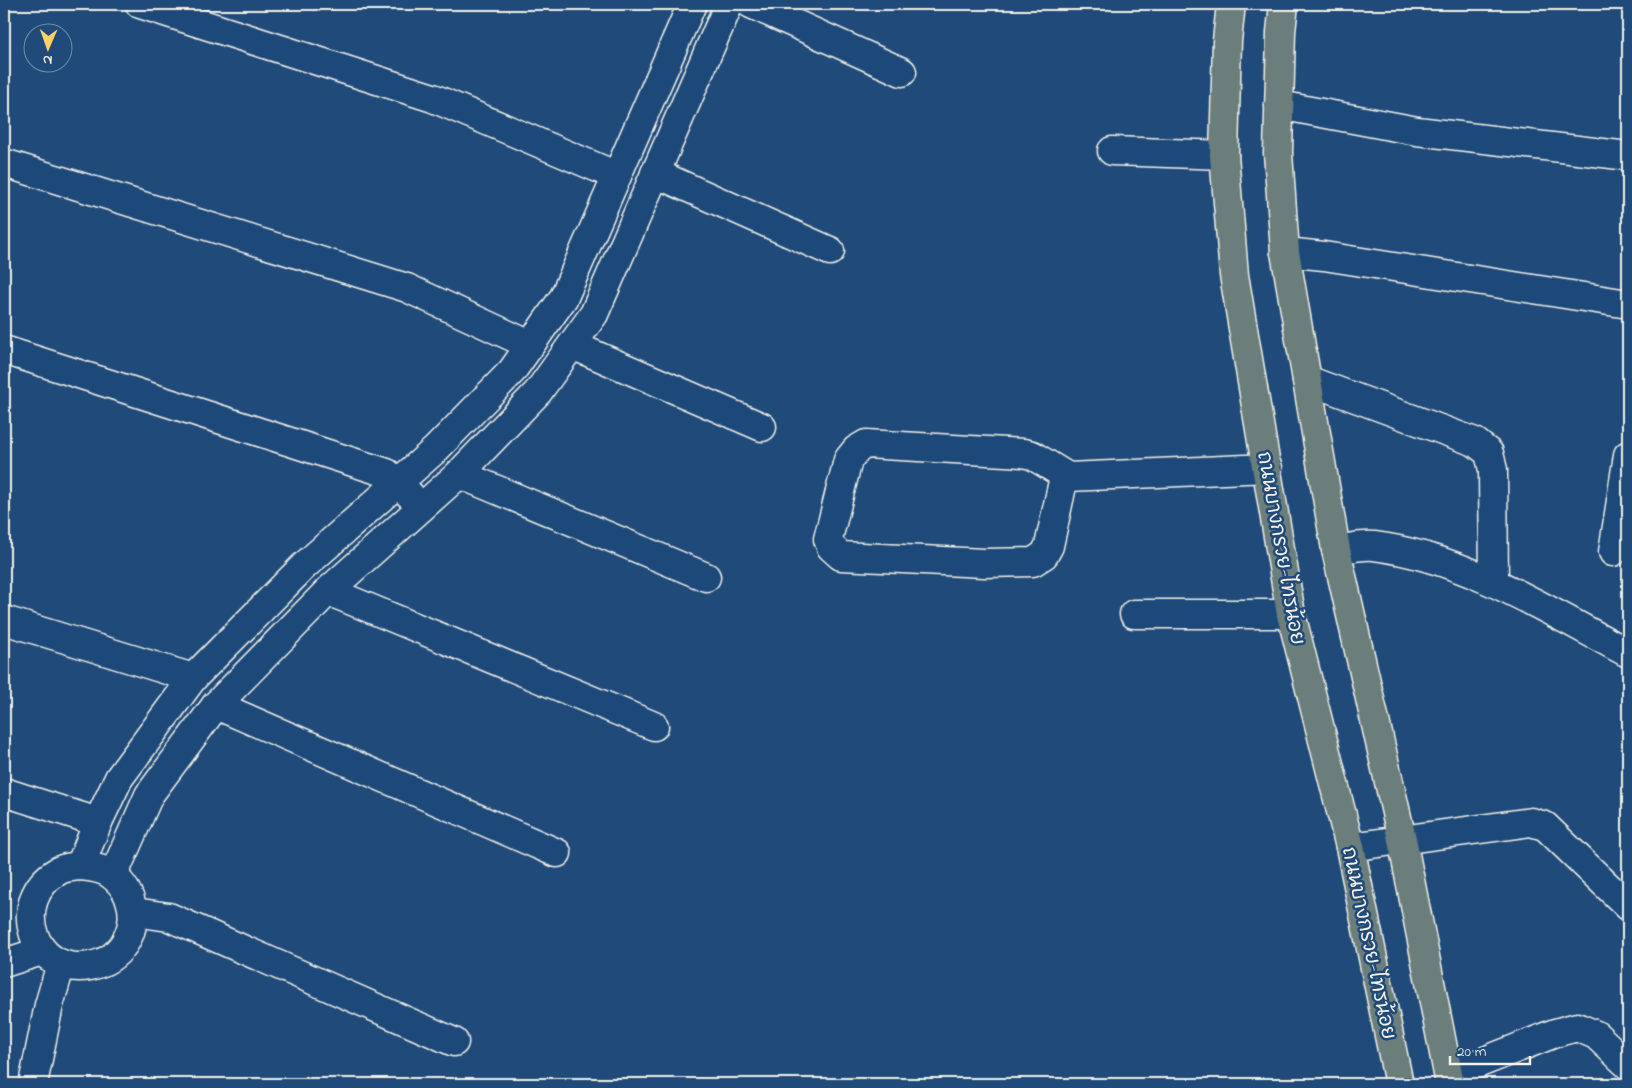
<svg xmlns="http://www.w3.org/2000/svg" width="1632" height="1088" viewBox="0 0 1632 1088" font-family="'Indie Flower','Playpen Sans Thai',sans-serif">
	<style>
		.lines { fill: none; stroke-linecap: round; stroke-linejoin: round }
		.minor-casing { stroke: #f4f1e8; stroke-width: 31 }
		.major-casing { stroke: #f4f1e8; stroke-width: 31 }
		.minor { stroke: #1f4a7a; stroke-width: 28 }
		.major { stroke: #6c7e7c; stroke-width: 28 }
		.labels { text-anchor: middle; stroke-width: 5; stroke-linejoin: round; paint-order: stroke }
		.street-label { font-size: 20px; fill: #f4f1e8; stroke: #1f4a7a }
	</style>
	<rect width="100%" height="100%" fill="#1f4a7a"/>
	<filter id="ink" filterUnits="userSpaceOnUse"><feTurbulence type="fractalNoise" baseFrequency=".02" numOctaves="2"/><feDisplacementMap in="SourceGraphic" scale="10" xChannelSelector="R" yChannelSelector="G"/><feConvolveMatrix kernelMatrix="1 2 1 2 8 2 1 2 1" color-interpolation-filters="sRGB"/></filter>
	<g filter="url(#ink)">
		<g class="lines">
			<defs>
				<g id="minor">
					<path d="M 140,4 L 433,98 L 617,176"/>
					<path d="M 751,4 L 902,72"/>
					<path d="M 1279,105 L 1417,131 L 1628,156"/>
					<path d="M 1112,151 L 1224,155"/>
					<path d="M 4,163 L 407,288 L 530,345"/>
					<path d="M 655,173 L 830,251"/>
					<path d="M 1285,252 L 1324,256 L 1628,304"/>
					<path d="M 572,345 L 762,427"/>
					<path d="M 4,350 L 387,473 L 410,495"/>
					<path d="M 1307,380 L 1475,442 L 1489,453 L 1493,470 L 1494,582"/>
					<path d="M 459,474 L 706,577"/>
					<path d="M 1068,477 L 1062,486 L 1049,546 L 1044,555 L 1033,562 L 984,563 L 841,556 L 831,547 L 828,539 L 848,460 L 856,450 L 866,444 L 1023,453 L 1032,455 L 1068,477 L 1268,468"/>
					<path d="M 1336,550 C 1348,548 1362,545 1374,546 C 1464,557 1549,611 1628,653"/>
					<path d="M 1613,552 L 1628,455"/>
					<path d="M 328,591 L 654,726"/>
					<path d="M 1134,614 L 1291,614"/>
					<path d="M 4,620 L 193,678"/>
					<path d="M 216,705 L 557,853"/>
					<path d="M 4,792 L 98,822"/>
					<path d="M 1350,847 L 1531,822 L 1545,826 L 1628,906"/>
					<path d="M 80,866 L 98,822 L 119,778 L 193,678 L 304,566 L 436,449 L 512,371 L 564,297 L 692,4"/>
					<path d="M 80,866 C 91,867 104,868 113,876 C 134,893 139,921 124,944 C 115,957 105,963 90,966 C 32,977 8,900 58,871 C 64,867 74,867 80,866 Z"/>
					<path d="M 113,876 L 149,795 L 216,705 L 328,591 L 459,474 L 538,392 L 594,314 L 729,4"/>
					<path d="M 134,912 L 169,917 L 454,1042"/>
					<path d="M 4,963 L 42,951"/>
					<path d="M 1450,1081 L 1462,1070 L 1555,1033 L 1577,1027 L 1596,1035 L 1628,1065"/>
					<path d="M 33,1084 L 49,1005 L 61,964"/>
				</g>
				<g id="major">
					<path d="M 1231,4 L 1227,41 L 1224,155 L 1234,275 L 1291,614 L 1350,847 L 1399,1084"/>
					<path d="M 1284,4 L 1281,32 L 1278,153 L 1285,252 L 1336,550 L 1402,839 L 1450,1084"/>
				</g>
			</defs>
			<use href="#minor" class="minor-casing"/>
			<use href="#major" class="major-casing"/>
			<use href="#minor" class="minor"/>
			<use href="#major" class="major"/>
		</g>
	</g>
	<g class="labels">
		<g class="street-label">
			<text transform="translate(1282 548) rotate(80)" y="7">ถนนบางกรวย-ไทรน้อย</text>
			<text transform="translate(1370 943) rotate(78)" y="7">ถนนบางกรวย-ไทรน้อย</text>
		</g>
	</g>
	<rect width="1632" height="1088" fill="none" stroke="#1f4a7a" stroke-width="20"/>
	<rect x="10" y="10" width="1612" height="1068" fill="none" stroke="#f4f1e8" stroke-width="2" filter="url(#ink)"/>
	<g transform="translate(48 48) rotate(182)"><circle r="24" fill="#1f4a7a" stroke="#748da6"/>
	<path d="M0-4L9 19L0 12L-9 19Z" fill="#ffd166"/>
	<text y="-8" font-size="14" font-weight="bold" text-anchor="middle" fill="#f4f1e8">N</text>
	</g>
	<path d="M1450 1056v8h80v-8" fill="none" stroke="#f4f1e8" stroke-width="2.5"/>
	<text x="1457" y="1056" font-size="15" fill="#f4f1e8" stroke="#1f4a7a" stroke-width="4" paint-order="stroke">20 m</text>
</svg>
